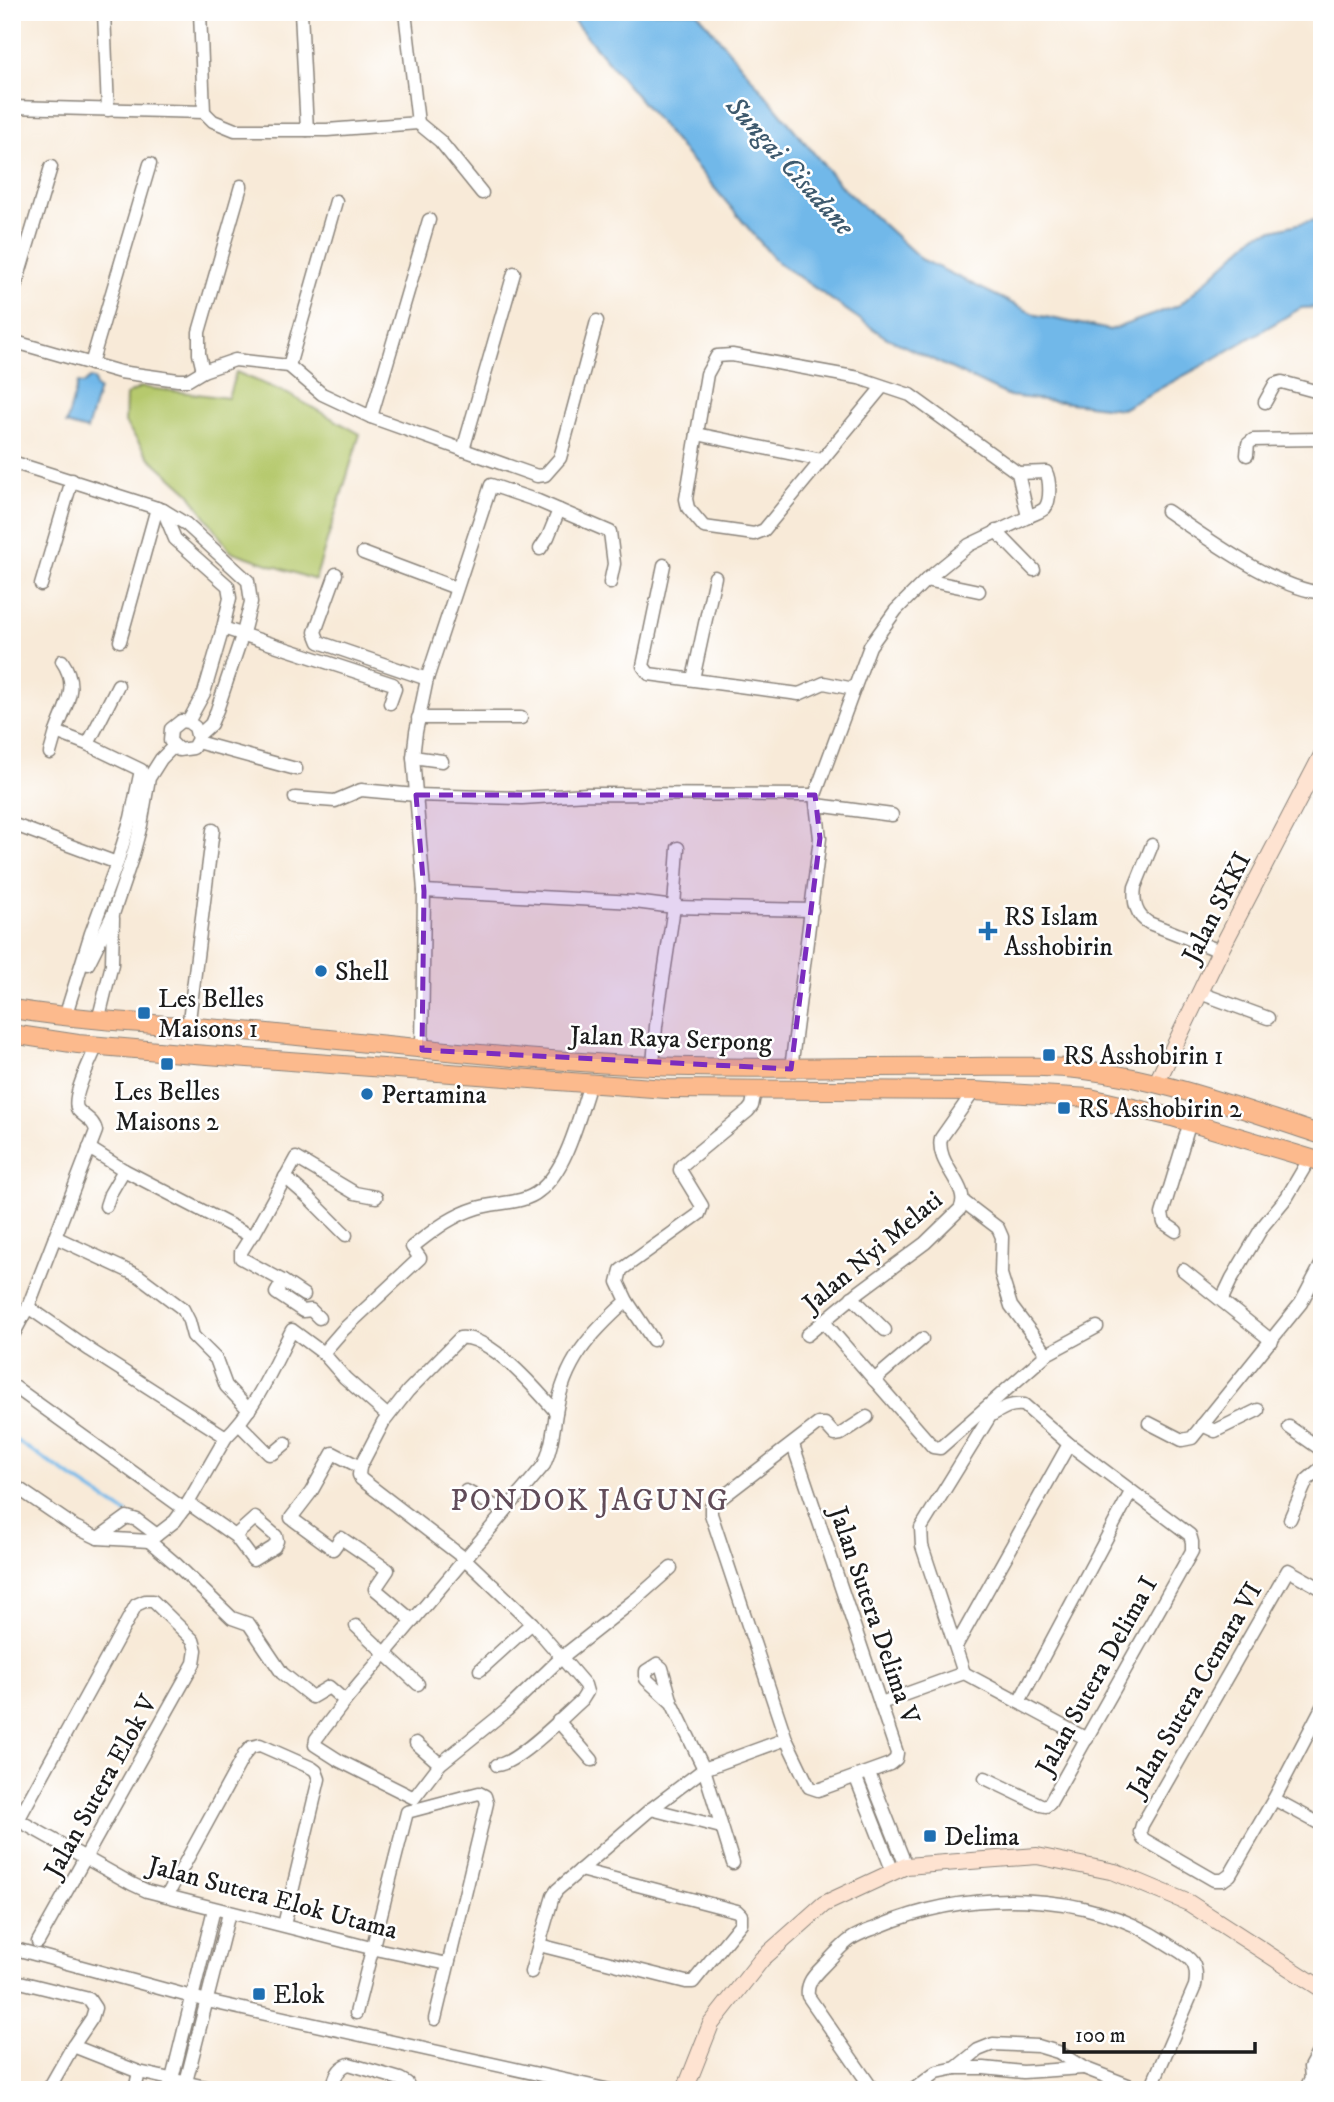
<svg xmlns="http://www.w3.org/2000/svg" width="1334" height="2102" viewBox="0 0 1334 2102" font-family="'IM FELL DW Pica',serif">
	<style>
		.green { fill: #b6c96d; stroke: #697244; stroke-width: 2 }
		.water { fill: #71b8e9; stroke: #466a82; stroke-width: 2 }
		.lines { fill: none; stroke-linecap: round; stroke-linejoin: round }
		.stream { stroke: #71b8e9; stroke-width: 3.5 }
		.street-casing { stroke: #8a837a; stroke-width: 15 }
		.secondary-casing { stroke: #8a837a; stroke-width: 18 }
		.primary-casing { stroke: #8a837a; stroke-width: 20 }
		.street { stroke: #fff; stroke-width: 12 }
		.secondary { stroke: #fee3d1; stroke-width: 16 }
		.primary { stroke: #fcba8d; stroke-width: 18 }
		.marked { fill: #7b2cbf; fill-opacity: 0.2; stroke: #7b2cbf; stroke-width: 5; stroke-dasharray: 14 9; stroke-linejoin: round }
		.poi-dot { fill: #1f6fb2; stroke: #fff; stroke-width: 2.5 }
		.labels { text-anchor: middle; stroke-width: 5; stroke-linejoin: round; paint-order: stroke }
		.street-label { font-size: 26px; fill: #1c1c1c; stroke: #fff }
		.poi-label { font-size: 26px; fill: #1c1c1c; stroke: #fff; text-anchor: start }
		.water-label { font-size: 28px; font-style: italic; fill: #3e5a6e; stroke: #fff }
		.quarter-label { font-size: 30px; letter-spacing: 2px; fill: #614c59; stroke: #fff }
	</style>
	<rect width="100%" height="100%" fill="#fff"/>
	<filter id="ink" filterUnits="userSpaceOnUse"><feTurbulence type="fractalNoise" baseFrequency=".0143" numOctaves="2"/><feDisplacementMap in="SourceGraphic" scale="14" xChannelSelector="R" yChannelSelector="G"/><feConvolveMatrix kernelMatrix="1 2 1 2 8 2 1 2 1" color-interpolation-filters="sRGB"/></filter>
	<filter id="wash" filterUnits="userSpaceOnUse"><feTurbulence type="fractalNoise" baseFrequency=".00686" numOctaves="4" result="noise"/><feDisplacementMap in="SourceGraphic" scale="28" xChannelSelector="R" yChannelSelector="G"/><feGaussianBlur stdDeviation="1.57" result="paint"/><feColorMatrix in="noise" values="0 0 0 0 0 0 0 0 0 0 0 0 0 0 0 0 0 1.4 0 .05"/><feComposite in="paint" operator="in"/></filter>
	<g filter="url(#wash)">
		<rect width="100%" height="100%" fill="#f8ead8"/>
		<path class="green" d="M 236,372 L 286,393 L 360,434 L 315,580 L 230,551 L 189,493 L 149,457 L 125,423 L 126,395 L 141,387 L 228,398 Z"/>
		<g class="water">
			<path d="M 566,12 L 697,12 L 841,186 L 921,259 L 1036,315 L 1110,330 L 1180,305 L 1257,234 L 1322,218 L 1322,307 L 1301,308 L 1202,366 L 1122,409 L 1009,396 L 885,337 L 776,261 Z"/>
			<path d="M 90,378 L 94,379 L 96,388 L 99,389 L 87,430 L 66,424 L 78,383 L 83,384 Z"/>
		</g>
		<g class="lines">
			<path class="stream" d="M 12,1438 L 126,1513"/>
		</g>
	</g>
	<g filter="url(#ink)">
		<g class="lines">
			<defs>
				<g id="street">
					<path d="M 104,12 L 108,110"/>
					<path d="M 200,12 L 204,112"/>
					<path d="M 301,12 L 307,130"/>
					<path d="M 12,107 L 204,112 L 213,121 L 235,130 L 327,130 L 418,123 L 405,12"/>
					<path d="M 418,123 L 440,141 L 482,193"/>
					<path d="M 12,297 L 51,167"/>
					<path d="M 12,341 L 120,372 L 178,380 L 188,380 L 203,371 L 235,360 L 289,366 L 322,394 L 371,417 L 537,476 L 545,475 L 560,458 L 597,321"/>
					<path d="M 91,364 L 150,164"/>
					<path d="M 289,366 L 336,201"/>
					<path d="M 203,371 L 199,354 L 199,332 L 241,186"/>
					<path d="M 1265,402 L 1275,384 L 1282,382 L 1322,393"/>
					<path d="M 371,417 L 429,220"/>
					<path d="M 697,434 L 822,460"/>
					<path d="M 463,450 L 514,273"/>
					<path d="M 1247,455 L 1248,444 L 1253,440 L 1322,439"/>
					<path d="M 12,462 L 163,510 L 186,524 L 248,581 L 251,602 L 243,633 L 217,710 L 211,724 L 199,735"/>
					<path d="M 1018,473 L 1046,472 C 1050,480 1051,500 1045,508 C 1041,512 1033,514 1028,517"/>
					<path d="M 163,510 L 175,539 L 228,586 L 230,598 L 223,628 L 204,693 L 188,722 L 181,721 L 171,729 L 170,741 L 179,750 L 193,748 L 198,739 L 195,727 L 188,722"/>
					<path d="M 1167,511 C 1208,539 1273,587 1322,593"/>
					<path d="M 996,531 L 1034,570"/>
					<path d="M 540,549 L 548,537 L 559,510"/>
					<path d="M 363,553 L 456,588"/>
					<path d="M 664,565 L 643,666 L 649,674 L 799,694 L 824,683 L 854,689"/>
					<path d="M 336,574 L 315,632 L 319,642 L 427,679"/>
					<path d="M 926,580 L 979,591"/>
					<path d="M 41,585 L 72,480"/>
					<path d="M 223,628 L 390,683 L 393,684 L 395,689 L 390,703"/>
					<path d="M 120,641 L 157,508"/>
					<path d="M 62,661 C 80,687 65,706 56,732 L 87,744 L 141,770 L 131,818 L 117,863 L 91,933 L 65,1017"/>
					<path d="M 693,679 L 715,577"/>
					<path d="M 418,718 L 521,718"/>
					<path d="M 197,742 L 296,769"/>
					<path d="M 88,744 L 118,685"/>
					<path d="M 50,753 L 56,732"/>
					<path d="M 413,757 L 442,761"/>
					<path d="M 295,798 L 335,801 L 361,790 L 416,795 L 522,798 L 587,794 L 815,795"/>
					<path d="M 817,805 L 892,815"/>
					<path d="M 12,824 L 117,863"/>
					<path d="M 1152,845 L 1135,887 C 1133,901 1136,916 1149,923 L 1220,951"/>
					<path d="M 424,891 L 635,902 L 674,907 L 678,848"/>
					<path d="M 88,964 L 113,914 L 132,858 L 141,825 L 149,778 L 161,759 L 173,747"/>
					<path d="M 1200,993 L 1268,1018"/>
					<path d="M 98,1021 L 112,964 L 113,918"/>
					<path d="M 188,1028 L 213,830"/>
					<path d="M 422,1050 L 424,891 L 413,757 L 416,732 L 427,679 L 491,485 L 538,501 L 610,532 L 614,564 L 610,583"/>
					<path d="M 653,1066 L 656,1026 L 674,907 L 812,910"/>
					<path d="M 791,1069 L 820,838 L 815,795 L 870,646 L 896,610 L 926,580 L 969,545 L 1028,517 L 1018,473 L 910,395 L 859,378 L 732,355 L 717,356 L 707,374 L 686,499 L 688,508 L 704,527 L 754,534 L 764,530 L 883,386"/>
					<path d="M 89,1148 L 124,1170 L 251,1236 L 254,1234 L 296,1158 L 355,1193 L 376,1197"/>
					<path d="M 285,1177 L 308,1197 L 346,1235"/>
					<path d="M 964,1202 L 998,1228 L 1002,1237 L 1001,1274 L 1011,1306 L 1047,1354"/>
					<path d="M 106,1206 L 110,1194 L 124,1170"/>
					<path d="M 1176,1231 L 1164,1223 L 1162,1214 L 1190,1122"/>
					<path d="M 251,1236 L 241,1252 L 241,1258 L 283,1281"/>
					<path d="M 55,1237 L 139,1276 L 183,1309 L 189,1321 L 193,1336 L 216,1359 L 226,1386 L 249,1410"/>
					<path d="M 1183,1270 L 1272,1341"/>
					<path d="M 304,1295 L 283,1281 L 276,1293 L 303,1311 L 311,1310 L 319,1318"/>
					<path d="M 852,1297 L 885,1330"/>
					<path d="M 1222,1299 L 1232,1278 L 1263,1226 L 1287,1197 L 1310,1158"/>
					<path d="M 627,1301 L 653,1340"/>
					<path d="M 823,1321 L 933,1447 L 940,1448 L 1047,1354 L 1097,1327"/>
					<path d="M 807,1335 L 859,1292 L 925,1243 L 960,1209 C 972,1187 935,1165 941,1138 L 974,1091"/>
					<path d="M 12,1337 L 28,1307 L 96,1131 C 94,1120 85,1118 78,1110 C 70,1099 92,1058 97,1045"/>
					<path d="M 323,1353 L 345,1378 L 388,1416"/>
					<path d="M 874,1380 L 922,1339"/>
					<path d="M 12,1385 L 184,1509"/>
					<path d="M 1149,1423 L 1182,1440 L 1192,1438 L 1301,1303 L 1322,1263"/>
					<path d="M 239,1424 L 269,1454 L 274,1453 L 286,1443"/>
					<path d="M 1202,1425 L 1215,1431 L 1258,1410"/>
					<path d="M 1289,1427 L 1322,1450"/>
					<path d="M 226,1437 C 256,1409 273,1366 292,1330 L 323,1353 L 343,1330 L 420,1258 L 412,1247 C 433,1231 451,1216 477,1208 C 496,1202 524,1204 539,1191 C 567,1170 579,1116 590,1084"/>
					<path d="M 793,1445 L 897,1753 L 896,1759 L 890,1764 L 818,1790 L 809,1787 L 786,1739 L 711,1514 L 711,1506 L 818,1424 L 825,1424 L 835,1435 L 841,1434 L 867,1417"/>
					<path d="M 360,1467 L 333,1453 L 311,1492 L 291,1518 L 333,1549 L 341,1538 L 388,1570 L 375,1589 L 413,1621"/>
					<path d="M 12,1484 L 75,1527 L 98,1538 L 149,1541 L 175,1521 L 188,1503 L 226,1437 L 90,1350 L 28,1307"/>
					<path d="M 466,1491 L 504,1511"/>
					<path d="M 188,1503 L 235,1536 L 255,1518 L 276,1536 L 277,1541 L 274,1547 L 253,1560 L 235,1536"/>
					<path d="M 1290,1519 L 1307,1480 L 1322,1467"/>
					<path d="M 98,1538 L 127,1517 L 137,1520 L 157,1535"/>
					<path d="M 149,1541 L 176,1564 L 232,1618 L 249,1624 L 282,1673 L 312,1697 L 329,1687 L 345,1701"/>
					<path d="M 671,1568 L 637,1598 L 562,1657 L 507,1710 L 440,1764 L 414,1798 L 340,1761 L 315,1745 L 316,1739 L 345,1701 L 544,1465 C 552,1447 553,1432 556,1413 C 564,1362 590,1334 627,1301 L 618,1282 L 621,1270 L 699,1214 L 702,1206 L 680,1170 L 681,1166 L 748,1111 L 752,1106 L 755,1091"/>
					<path d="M 1322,1589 L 1288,1570 L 1142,1825 L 1140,1832 L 1143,1839 L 1214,1880 L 1223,1880 L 1230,1875 L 1274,1799 L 1322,1707"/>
					<path d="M 356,1626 L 418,1684"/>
					<path d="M 956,1646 L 1069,1444"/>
					<path d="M 480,1670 L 532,1623"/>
					<path d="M 964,1673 L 922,1546 L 921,1528 L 990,1416 C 1002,1409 1010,1403 1024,1405 L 1069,1444 L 1190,1535 L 1192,1542 L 1192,1551 L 1050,1803 L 1046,1806 L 1041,1805 L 985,1778"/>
					<path d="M 1019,1702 L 1131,1492"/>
					<path d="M 672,1703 L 646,1679 L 646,1671 L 657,1664 L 662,1668 L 672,1703 L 704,1769 L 733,1863"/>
					<path d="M 881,1703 L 964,1673 L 1087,1739"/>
					<path d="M 558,1721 L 592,1760"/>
					<path d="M 416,1743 L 440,1764"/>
					<path d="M 497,1765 C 517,1764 565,1715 582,1700 L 587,1692 L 585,1685 L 532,1623 L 465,1559 L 361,1479 L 359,1475 L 360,1467 L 383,1423 L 408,1391 L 460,1338 C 489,1334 538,1391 556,1412"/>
					<path d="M 869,1773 L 906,1866"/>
					<path d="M 856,1778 L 893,1872"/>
					<path d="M 1274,1799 L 1322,1825"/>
					<path d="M 651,1809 L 721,1827"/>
					<path d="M 18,1820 L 132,1884 L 147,1891 L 371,1948 L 448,1964"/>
					<path d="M 12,1831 L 136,1605 L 145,1601 L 153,1601 L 193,1640 L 196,1650 L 194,1663 L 38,1942"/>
					<path d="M 168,1894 L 244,1755 L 251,1747 L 260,1745 L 312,1768 L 316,1771 L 319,1779 L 284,1925"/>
					<path d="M 539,1945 L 686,1982 L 693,1982 L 741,1923 L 741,1915 L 737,1911 L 580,1870"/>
					<path d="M 12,1948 L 207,2001 L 610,2090"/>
					<path d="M 531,1972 L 553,1896 L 557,1890 L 651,1809 L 704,1769 L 786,1739"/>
					<path d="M 12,1980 L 89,1999 L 95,2008 L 92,2018 L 73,2046 L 48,2090"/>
					<path d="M 356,2013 L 407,1812 L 479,1793 L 485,1796 L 487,1803 L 435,2019"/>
					<path d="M 73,2046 L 139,2072 L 219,2090"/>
					<path d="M 956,2068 L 984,2068 L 1023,2072 L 1083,2068"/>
					<path d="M 172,2079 L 214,1909"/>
					<path d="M 186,2082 L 229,1913"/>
					<path d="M 135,2090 L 139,2072"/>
					<path d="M 332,2090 C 335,2078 337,2068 349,2064 L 400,2079 L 407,2083 L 409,2090"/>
					<path d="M 873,2090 L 808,1996 C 806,1980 818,1972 828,1961 C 835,1954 843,1944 851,1939 C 859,1933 871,1930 880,1926 C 969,1889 1084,1889 1166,1943 C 1186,1956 1200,1959 1195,1986 L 1150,2090"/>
					<path d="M 913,2090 L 937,2072 L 956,2068 L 978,2050 L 993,2044 L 1038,2046 L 1058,2052 L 1084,2068 L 1141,2090"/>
					<path d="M 1305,2090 L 1311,2078 L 1310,2067 L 1322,2045"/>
				</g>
				<g id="secondary">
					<path d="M 1157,1082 L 1220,951 L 1322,755"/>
					<path d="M 685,2090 L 711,2024 L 762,1959 L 824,1904 L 906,1866 L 1037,1856 L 1115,1872 L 1189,1903 L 1322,1989"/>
				</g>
				<g id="primary">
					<path d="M 12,1009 C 100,1023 188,1025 277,1034 C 402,1046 527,1061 654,1066 C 756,1070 857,1066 959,1067 C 1001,1067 1044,1065 1085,1070 C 1167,1080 1244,1110 1322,1135"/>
					<path d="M 12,1034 L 78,1044 L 181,1053 L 666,1089 L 974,1091 L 1090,1098 L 1172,1117 L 1322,1162"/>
				</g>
			</defs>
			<use href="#street" class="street-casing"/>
			<use href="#secondary" class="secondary-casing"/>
			<use href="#primary" class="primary-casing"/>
			<use href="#street" class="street"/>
			<use href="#secondary" class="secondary"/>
			<use href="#primary" class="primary"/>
		</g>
	</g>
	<path class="marked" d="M 416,795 L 815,795 L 820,838 L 791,1069 L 422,1050 L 424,891 Z"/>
	<g class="poi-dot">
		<path d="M984.5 920.5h7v7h7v7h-7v7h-7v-7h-7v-7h7z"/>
		<circle cx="321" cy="971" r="7"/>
		<rect x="137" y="1006" width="14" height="14" rx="3.5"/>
		<rect x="1042" y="1048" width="14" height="14" rx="3.5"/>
		<rect x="160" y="1057" width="14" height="14" rx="3.5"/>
		<circle cx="367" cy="1094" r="7"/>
		<rect x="1057" y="1101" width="14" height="14" rx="3.5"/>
		<rect x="923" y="1829" width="14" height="14" rx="3.5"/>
		<rect x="252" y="1987" width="14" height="14" rx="3.5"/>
	</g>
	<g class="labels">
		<g class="street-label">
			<text transform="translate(1216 907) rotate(-63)" y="9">Jalan SKKI</text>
			<text transform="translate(671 1038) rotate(2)" y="9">Jalan Raya Serpong</text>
			<text transform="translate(872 1251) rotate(-40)" y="9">Jalan Nyi Melati</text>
			<text transform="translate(875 1615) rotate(71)" y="9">Jalan Sutera Delima V</text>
			<text transform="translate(1096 1675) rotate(-61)" y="9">Jalan Sutera Delima I</text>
			<text transform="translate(1194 1689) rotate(-60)" y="9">Jalan Sutera Cemara VI</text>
			<text transform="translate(100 1786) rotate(-61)" y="9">Jalan Sutera Elok V</text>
			<text transform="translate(273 1897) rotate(15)" y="9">Jalan Sutera Elok Utama</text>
		</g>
		<g class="poi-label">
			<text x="1004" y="925">RS Islam<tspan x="1004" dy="30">Asshobirin</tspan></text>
			<text x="335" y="980">Shell</text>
			<text x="158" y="1007">Les Belles<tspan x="158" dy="30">Maisons 1</tspan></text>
			<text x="1063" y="1064">RS Asshobirin 1</text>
			<text x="167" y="1100" text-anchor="middle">Les Belles<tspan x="167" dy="30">Maisons 2</tspan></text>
			<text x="381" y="1103">Pertamina</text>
			<text x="1078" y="1117">RS Asshobirin 2</text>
			<text x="944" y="1845">Delima</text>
			<text x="273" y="2003">Elok</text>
		</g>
		<g class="water-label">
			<text transform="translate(791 165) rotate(48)" y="10">Sungai Cisadane</text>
		</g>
		<g class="quarter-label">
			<text x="590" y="1510">PONDOK JAGUNG</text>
		</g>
	</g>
	<rect width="1334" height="2102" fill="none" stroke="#fff" stroke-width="42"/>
	<path d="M1064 2042v10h191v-10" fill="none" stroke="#1c1c1c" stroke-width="3.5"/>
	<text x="1075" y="2042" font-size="21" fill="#1c1c1c" stroke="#ffffff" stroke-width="5" paint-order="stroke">100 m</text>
</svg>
